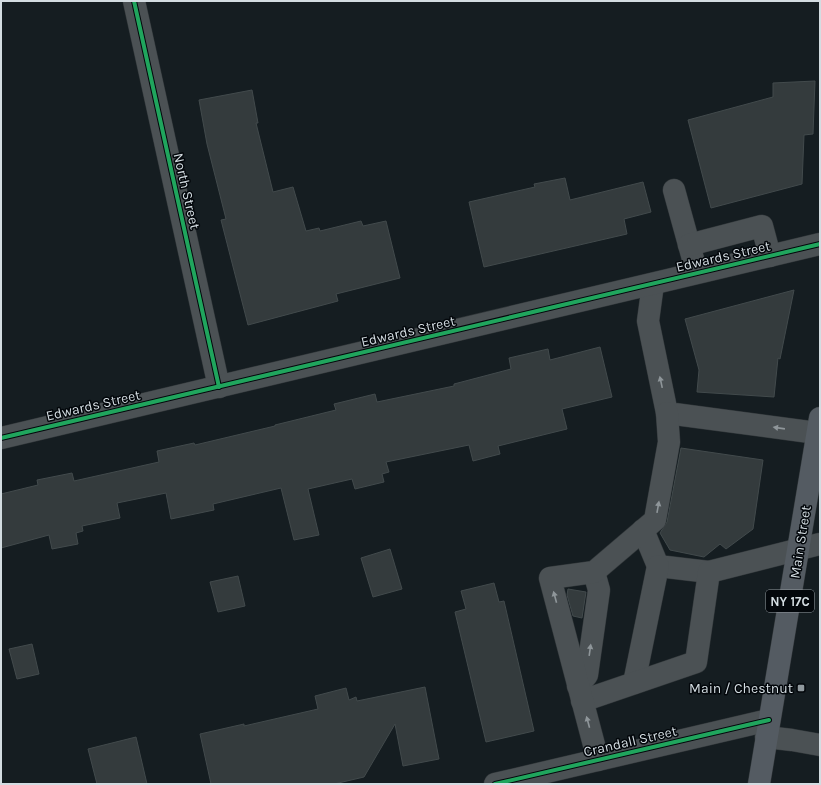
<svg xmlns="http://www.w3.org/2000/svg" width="821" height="785" viewBox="0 0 821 785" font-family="Karla,sans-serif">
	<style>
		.building { fill: #343b3d; stroke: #424a4c }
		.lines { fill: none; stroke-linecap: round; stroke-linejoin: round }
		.minor-casing { stroke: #303639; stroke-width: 23 }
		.major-casing { stroke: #303639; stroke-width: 23 }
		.minor { stroke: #4b5154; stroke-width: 22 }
		.major { stroke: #545b62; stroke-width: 22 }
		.cycleway-casing { stroke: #03070b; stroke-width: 6 }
		.cycleway { stroke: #20a55d; stroke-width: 4 }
		.oneway { fill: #8f969a }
		.poi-dot { fill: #90999e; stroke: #03070b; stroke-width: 1.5 }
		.labels { text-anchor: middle; stroke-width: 3; stroke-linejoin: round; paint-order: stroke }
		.shield { fill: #03070b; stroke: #959ca1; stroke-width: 1 }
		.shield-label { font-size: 13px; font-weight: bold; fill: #d3dce1 }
		.street-label { font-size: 14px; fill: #d3dce1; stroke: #03070b }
		.poi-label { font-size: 14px; fill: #d3dce1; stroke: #03070b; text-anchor: end }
	</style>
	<rect width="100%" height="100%" fill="#151d21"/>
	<g class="building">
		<path d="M 815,81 L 813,134 L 804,135 L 802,184 L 711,208 L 688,120 L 773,97 L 773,83 Z"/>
		<path d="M 252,90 L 258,123 L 256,123 L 273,192 L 293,187 L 306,231 L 319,228 L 320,231 L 361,221 L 363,226 L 386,221 L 400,278 L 336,294 L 338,301 L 248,325 L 221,220 L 226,219 L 207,144 L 199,100 Z"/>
		<path d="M 565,178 L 570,200 L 643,182 L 651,212 L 624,219 L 627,234 L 484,267 L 469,202 L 535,187 L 534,184 Z"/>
		<path d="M 794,290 L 780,359 L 778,358 L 774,397 L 697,392 L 699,370 L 685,319 Z"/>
		<path d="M 600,347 L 612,397 L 562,409 L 567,429 L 498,446 L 500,454 L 473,461 L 469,445 L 386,462 L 389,472 L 382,474 L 384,482 L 355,489 L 352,479 L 308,489 L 319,535 L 294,540 L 281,488 L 213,504 L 214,510 L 171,519 L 166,493 L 117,503 L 120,518 L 82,526 L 83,531 L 76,533 L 78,544 L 52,549 L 49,535 L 1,548 L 1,494 L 38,485 L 37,480 L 72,473 L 74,481 L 159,462 L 157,451 L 194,443 L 195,445 L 275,426 L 275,425 L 336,410 L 334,404 L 375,394 L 377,402 L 454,386 L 454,384 L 511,369 L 509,358 L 548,349 L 550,360 Z"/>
		<path d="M 681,448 L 763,460 L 753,529 L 726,549 L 720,544 L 704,557 L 670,550 L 660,533 L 667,522 Z"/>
		<path d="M 390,549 L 402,589 L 373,597 L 361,558 Z"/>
		<path d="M 238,576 L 245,606 L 218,612 L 210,582 Z"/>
		<path d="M 494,583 L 499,602 L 504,601 L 534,731 L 486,742 L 455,612 L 466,609 L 461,591 Z"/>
		<path d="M 568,589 L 586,592 L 582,618 L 573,616 L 567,595 Z"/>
		<path d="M 32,644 L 39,674 L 17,679 L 9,649 Z"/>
		<path d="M 425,687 L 439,759 L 403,766 L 395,724 L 364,777 L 334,784 L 211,784 L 200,734 L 244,724 L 244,726 L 318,709 L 315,696 L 346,688 L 349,700 L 356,697 L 357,701 Z"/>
		<path d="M 136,737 L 147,784 L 97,784 L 88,749 Z"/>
	</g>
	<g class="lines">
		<defs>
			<g id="minor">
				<path d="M 134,1 L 219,387"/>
				<path d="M 674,190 L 693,259"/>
				<path d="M 689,245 L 762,226 L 770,256"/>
				<path d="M 653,284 L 648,321 L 667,413 L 817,433"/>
				<path d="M 1,438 L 820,244"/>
				<path d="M 643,530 L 658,566 L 709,572"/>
				<path d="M 634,683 L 658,566"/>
				<path d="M 578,686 L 587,675 L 599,590 L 594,572"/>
				<path d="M 582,701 L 696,662 L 709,572 L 820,544"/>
				<path d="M 766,737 L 792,740 L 820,745"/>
				<path d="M 598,760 L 550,578 L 594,572 L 655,520 L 669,442 L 667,413"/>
				<path d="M 495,784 L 769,720"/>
			</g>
			<path id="major" d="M 759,784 L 820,418"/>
		</defs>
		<use href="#minor" class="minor-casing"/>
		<use href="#major" class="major-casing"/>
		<use href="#minor" class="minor"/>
		<use href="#major" class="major"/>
		<defs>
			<g id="cycleway">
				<path d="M 134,1 L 219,387"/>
				<path d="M 1,438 L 820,244"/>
				<path d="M 495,784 L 769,720"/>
			</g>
		</defs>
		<use href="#cycleway" class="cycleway-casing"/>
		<use href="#cycleway" class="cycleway"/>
	</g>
	<defs><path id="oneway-solid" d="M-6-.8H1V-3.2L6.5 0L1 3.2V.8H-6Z"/></defs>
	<g class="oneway">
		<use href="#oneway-solid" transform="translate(661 382) rotate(-102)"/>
		<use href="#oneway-solid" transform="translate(779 428) rotate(-172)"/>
		<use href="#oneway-solid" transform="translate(658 507) rotate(-80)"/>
		<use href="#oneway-solid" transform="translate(555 597) rotate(-105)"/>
		<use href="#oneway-solid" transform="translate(590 650) rotate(-82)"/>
		<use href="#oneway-solid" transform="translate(588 722) rotate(-105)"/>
	</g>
	<rect class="poi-dot" x="797" y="684" width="8" height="8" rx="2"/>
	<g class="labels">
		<rect class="shield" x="766" y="590" width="48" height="22" rx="3"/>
		<g class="shield-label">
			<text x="790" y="606">NY 17C</text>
		</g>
		<g class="street-label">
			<text transform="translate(187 191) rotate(77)" y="5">North Street</text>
			<text transform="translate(723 256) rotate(-13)" y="5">Edwards Street</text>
			<text transform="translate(408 331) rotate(-13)" y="5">Edwards Street</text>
			<text transform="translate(93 405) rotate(-13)" y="5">Edwards Street</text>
			<text transform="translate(800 542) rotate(-81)" y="5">Main Street</text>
			<text transform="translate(630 741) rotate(-13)" y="5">Crandall Street</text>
		</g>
		<g class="poi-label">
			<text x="793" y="693">Main / Chestnut</text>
		</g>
	</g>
	<rect width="821" height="785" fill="none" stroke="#d3dce1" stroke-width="4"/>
</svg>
